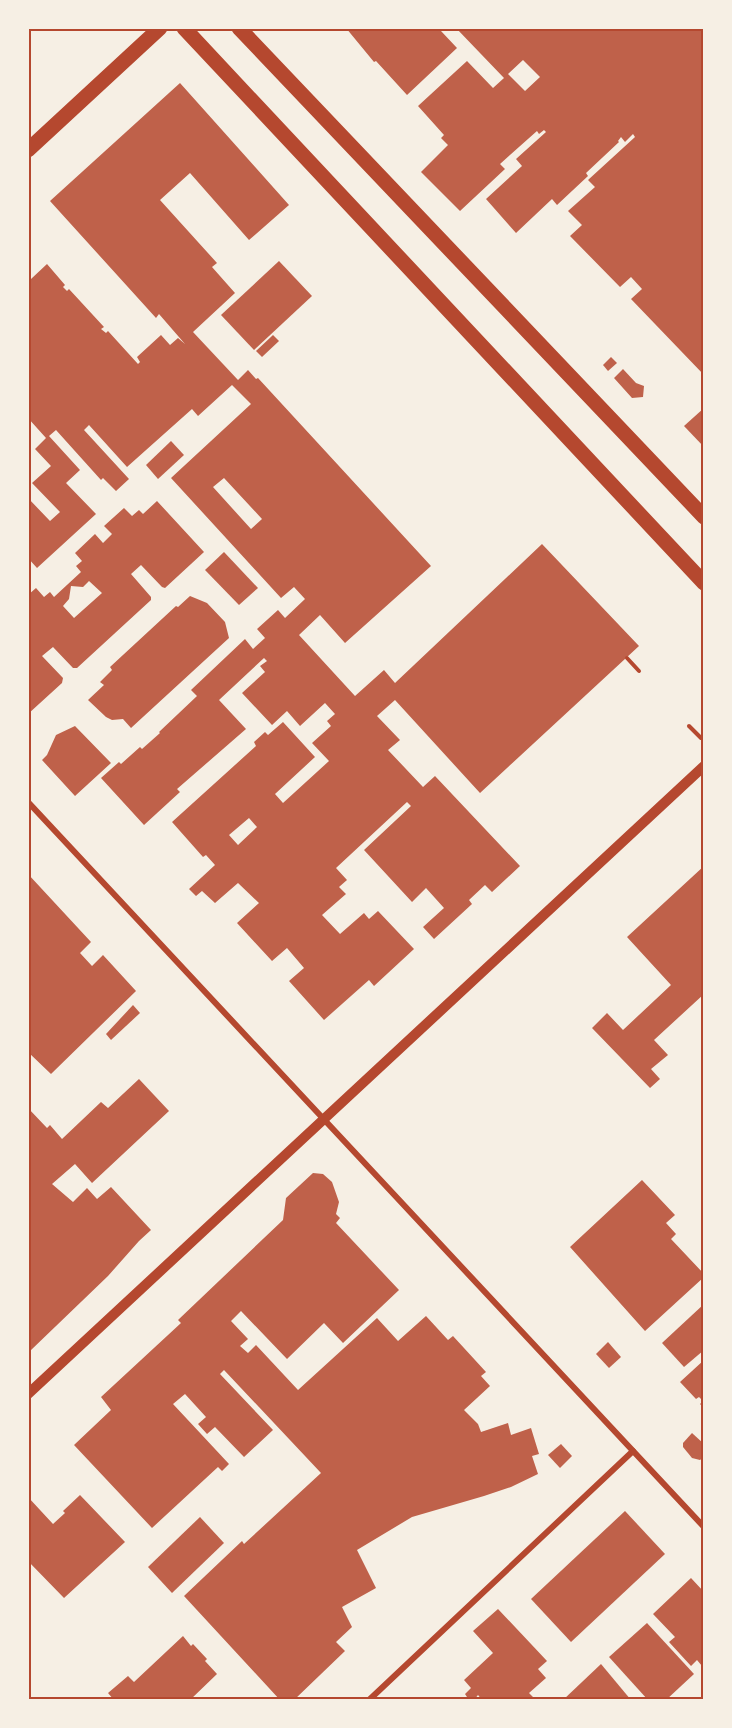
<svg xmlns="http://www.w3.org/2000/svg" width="732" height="1728" viewBox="0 0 732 1728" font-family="'Sofia Sans Condensed',sans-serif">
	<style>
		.building { fill: #bf614a; fill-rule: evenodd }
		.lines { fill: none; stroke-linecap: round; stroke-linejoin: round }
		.path { stroke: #b5482f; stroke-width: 4 }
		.service { stroke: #b5482f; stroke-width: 4.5 }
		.minor { stroke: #b5482f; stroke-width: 6 }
		.tertiary { stroke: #b5482f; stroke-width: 10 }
		.primary { stroke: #b5482f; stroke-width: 15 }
		.neatline { fill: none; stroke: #b5482f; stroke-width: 2 }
	</style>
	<rect width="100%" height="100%" fill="#f6efe4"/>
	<g class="building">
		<path d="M 346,28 L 444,28 L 441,31 L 457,48 L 407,95 L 376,61 L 374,62 Z"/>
		<path d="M 456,28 L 704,28 L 704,375 L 631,299 L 642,289 L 631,277 L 620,287 L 570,236 L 582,225 L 568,211 L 595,187 L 588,180 L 635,137 L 633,134 L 625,142 L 621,137 L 618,141 L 619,142 L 586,173 L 588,176 L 557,205 L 552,199 L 516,233 L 486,199 L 522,166 L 516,159 L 546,132 L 544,130 L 539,134 L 537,131 L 500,164 L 505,169 L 460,211 L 421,172 L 448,145 L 441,138 L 444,135 L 418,106 L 467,61 L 493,88 L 504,78 ZM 523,60 L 540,77 L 525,91 L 508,74 Z"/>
		<path d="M 180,83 L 289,205 L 249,240 L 190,173 L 160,200 L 217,263 L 212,267 L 235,293 L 193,332 L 238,380 L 248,370 L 256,379 L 258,378 L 431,566 L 345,643 L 320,615 L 299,635 L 355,696 L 384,670 L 395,683 L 542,544 L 639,646 L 480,793 L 395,700 L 377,716 L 400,740 L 388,750 L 423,787 L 435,776 L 520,866 L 492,892 L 485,885 L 469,900 L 472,904 L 434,939 L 423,927 L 444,908 L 426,888 L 412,902 L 364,850 L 411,806 L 407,802 L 336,868 L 347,880 L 339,887 L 346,894 L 322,915 L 340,934 L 364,913 L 369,919 L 378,911 L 414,949 L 374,986 L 369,980 L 324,1020 L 289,981 L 304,968 L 287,948 L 272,961 L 237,923 L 259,903 L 238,883 L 215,903 L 202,891 L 196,896 L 189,889 L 215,865 L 206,855 L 203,857 L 172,822 L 256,746 L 254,742 L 265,732 L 268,735 L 283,722 L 315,757 L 275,794 L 283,803 L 329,761 L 312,743 L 331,726 L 327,721 L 335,714 L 325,703 L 300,726 L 287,711 L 272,725 L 242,693 L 265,672 L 260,666 L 267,661 L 264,658 L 219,700 L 246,729 L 177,789 L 180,792 L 144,825 L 101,778 L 119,762 L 121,764 L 140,747 L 142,749 L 160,733 L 159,732 L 197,696 L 191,690 L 245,639 L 253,649 L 265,638 L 257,629 L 278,610 L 285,618 L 305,599 L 294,587 L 281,598 L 171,478 L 251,404 L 232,385 L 198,416 L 192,409 L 127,467 L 89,425 L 84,430 L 129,479 L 116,491 L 103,478 L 101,480 L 56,430 L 49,436 L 80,470 L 66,483 L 96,514 L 37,568 L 28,558 L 28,498 L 50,521 L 60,512 L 32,483 L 51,466 L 35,449 L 46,438 L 28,418 L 28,276 L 31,279 L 47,264 L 65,285 L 63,287 L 67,291 L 69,289 L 104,327 L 101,329 L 106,333 L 108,331 L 138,364 L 140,362 L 137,357 L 161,335 L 170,345 L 178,338 L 185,344 L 159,314 L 156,318 L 50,201 ZM 224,478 L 262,519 L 251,529 L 213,487 ZM 249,818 L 257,827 L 238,845 L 229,835 Z"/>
		<path d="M 279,261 L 312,296 L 254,350 L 221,315 Z"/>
		<path d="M 273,335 L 279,341 L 262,357 L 256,351 Z"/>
		<path d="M 611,357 L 617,363 L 608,371 L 603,365 Z"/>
		<path d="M 623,369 L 636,383 L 644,386 L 643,397 L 632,398 L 614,378 Z"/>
		<path d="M 704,408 L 704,447 L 684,426 Z"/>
		<path d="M 171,441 L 184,455 L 158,479 L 146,465 Z"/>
		<path d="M 157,501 L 204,552 L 165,588 L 162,587 L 141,565 L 131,574 L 151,597 L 151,600 L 77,668 L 73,668 L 53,647 L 42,656 L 63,678 L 62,683 L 28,714 L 28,595 L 36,588 L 44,597 L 50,592 L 54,597 L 81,572 L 76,566 L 82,561 L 75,553 L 95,534 L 103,543 L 112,534 L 104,526 L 124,508 L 132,516 L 139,510 L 143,514 ZM 89,581 L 102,593 L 74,618 L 63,606 L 69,599 L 71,586 L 83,587 Z"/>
		<path d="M 224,552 L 258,588 L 239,605 L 205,570 Z"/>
		<path d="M 190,596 L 207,603 L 225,622 L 229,638 L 131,728 L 123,719 L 112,720 L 106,717 L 88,700 L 104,685 L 100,682 L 112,670 L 110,667 L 176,606 L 178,607 Z"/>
		<path d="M 75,726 L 111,763 L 75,796 L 42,760 L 47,755 L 56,735 Z"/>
		<path d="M 704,866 L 704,994 L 654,1040 L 668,1055 L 651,1069 L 660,1079 L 650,1088 L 592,1028 L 607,1013 L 623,1030 L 671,985 L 627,937 Z"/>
		<path d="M 28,874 L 91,942 L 80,953 L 92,966 L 103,955 L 136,991 L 51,1074 L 28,1052 Z"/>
		<path d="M 133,1005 L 140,1013 L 111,1040 L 106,1034 Z"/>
		<path d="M 139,1079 L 169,1111 L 92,1183 L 75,1164 L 52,1184 L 73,1202 L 87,1188 L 97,1199 L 111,1187 L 151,1230 L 139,1241 L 108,1276 L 30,1351 L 31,1353 L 28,1355 L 28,1108 L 47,1128 L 50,1125 L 62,1139 L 101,1102 L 108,1108 Z"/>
		<path d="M 313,1173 L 323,1174 L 332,1182 L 339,1202 L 336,1214 L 340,1218 L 336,1223 L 399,1290 L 343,1343 L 324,1323 L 287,1359 L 241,1311 L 231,1321 L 248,1339 L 240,1346 L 248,1353 L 256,1345 L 298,1390 L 377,1318 L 398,1341 L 426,1316 L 448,1340 L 453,1336 L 486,1372 L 481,1376 L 490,1386 L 464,1410 L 478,1424 L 481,1432 L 508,1423 L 511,1435 L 531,1428 L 539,1454 L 532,1456 L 538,1474 L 511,1487 L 484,1496 L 412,1517 L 357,1550 L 376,1588 L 342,1607 L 352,1627 L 336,1642 L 345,1651 L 294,1700 L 280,1700 L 184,1596 L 242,1541 L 244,1544 L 321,1473 L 224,1370 L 220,1374 L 273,1430 L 244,1457 L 215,1427 L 207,1434 L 198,1424 L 206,1417 L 185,1394 L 173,1404 L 229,1464 L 222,1471 L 218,1467 L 152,1528 L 74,1445 L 111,1410 L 101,1397 L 181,1323 L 178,1320 L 283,1220 L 286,1198 Z"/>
		<path d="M 642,1180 L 675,1215 L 666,1223 L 676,1234 L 671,1239 L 704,1274 L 704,1277 L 645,1331 L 570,1247 Z"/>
		<path d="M 704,1304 L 704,1350 L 684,1367 L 662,1343 Z"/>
		<path d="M 608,1342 L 621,1357 L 609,1368 L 596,1354 Z"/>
		<path d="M 704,1360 L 704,1408 L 700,1404 L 703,1401 L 699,1397 L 696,1399 L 680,1382 Z"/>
		<path d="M 692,1433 L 704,1444 L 704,1457 L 700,1460 L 692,1458 L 683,1447 L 683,1443 Z"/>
		<path d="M 561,1444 L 572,1456 L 560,1468 L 548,1455 Z"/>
		<path d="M 80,1495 L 125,1542 L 64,1598 L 28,1561 L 28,1497 L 53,1524 L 65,1513 L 63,1511 Z"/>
		<path d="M 625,1511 L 665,1554 L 571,1642 L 531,1599 Z"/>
		<path d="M 200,1517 L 224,1543 L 172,1593 L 148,1567 Z"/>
		<path d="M 691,1578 L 704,1592 L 704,1665 L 702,1666 L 697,1660 L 691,1666 L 669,1642 L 675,1637 L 653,1614 Z"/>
		<path d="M 498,1609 L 547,1661 L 538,1669 L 546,1678 L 529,1693 L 536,1700 L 482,1700 L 478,1695 L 474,1700 L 469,1700 L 465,1694 L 471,1688 L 464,1680 L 493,1653 L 473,1631 Z"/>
		<path d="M 647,1623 L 694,1674 L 666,1700 L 648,1700 L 609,1657 Z"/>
		<path d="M 183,1636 L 191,1646 L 193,1644 L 207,1659 L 205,1661 L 217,1674 L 190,1700 L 114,1700 L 108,1693 L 128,1676 L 134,1682 Z"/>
		<path d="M 601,1664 L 631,1700 L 563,1700 Z"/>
	</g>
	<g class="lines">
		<g class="path">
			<path d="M 627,658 L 639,671"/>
			<path d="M 689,726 L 701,738"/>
		</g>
		<path class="service" d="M 702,1700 L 704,1698"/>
		<g class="minor">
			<path d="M 28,802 L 704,1527"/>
			<path d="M 369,1700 L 633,1451"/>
		</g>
		<path class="tertiary" d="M 28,1394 L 704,766"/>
		<g class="primary">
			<path d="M 184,28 L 704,583"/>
			<path d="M 239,28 L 704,517"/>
			<path d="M 28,150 L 160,28"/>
		</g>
	</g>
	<rect width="732" height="1728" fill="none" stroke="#f6efe4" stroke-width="60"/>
	<rect x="30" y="30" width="672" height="1668" class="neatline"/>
</svg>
